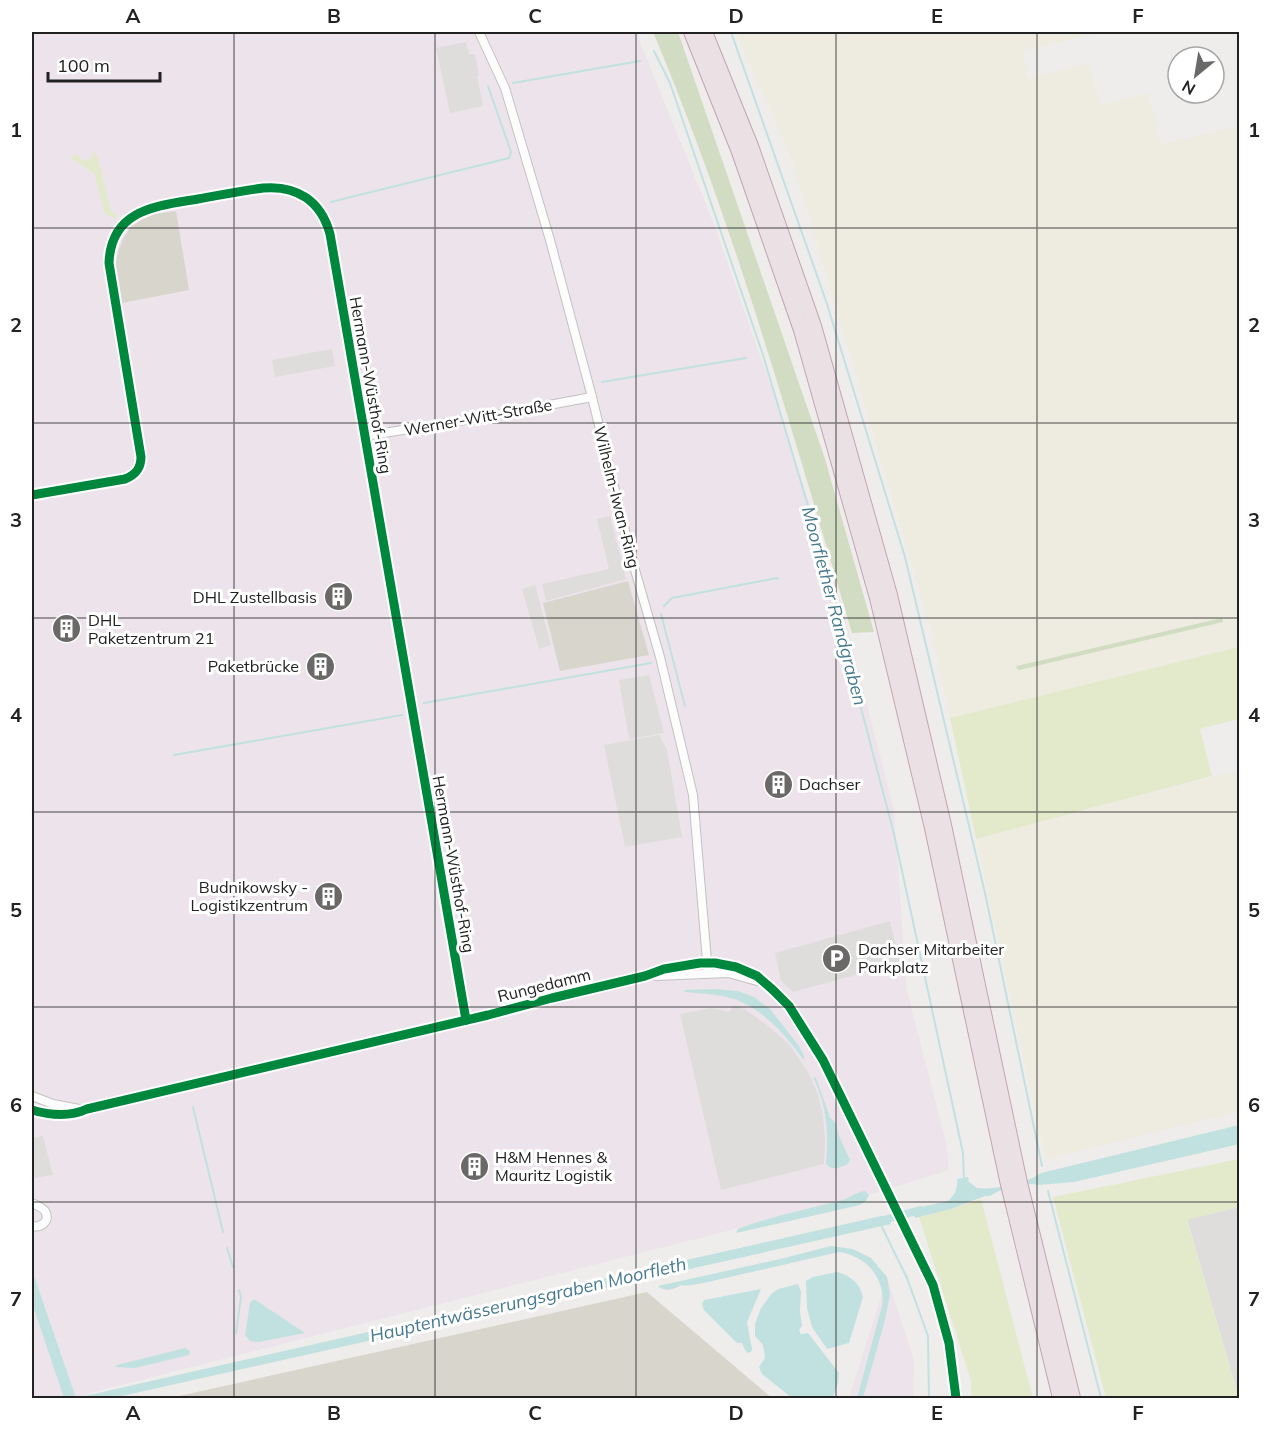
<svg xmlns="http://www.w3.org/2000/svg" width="1271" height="1430" viewBox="0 0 1271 1430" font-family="Mulish,sans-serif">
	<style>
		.residential { fill: #dfdddc }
		.industrial { fill: #ece4ea }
		.religious { fill: #dedddc }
		.construction { fill: #d8d5cd }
		.farmland { fill: #eeece0 }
		.grass { fill: #e3eacc }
		.forest { fill: #d1dcc2 }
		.water { fill: #c1e1e0 }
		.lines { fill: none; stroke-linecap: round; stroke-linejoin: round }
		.stream { stroke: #c1e1e0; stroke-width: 2 }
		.canal { stroke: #c1e1e0; stroke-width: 8 }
		.street-casing { stroke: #c3c2c1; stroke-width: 10 }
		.highway-casing { stroke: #c3a3b3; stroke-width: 16 }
		.street { stroke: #fdfcfc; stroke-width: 8 }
		.highway { stroke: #ebe1e5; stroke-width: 14 }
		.cycleway-casing { stroke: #fff; stroke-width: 13 }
		.cycleway { stroke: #00873e; stroke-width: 9 }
		.grid { fill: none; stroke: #222; stroke-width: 1.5; stroke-opacity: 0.55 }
		.labels { text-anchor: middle; stroke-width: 6; stroke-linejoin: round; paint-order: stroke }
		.street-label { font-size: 16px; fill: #222; stroke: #fff }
		.poi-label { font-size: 16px; fill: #222; stroke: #fff; text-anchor: start }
		.water-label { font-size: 18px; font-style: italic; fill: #467a8e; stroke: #fff }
		.neatline { fill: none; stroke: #222; stroke-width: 2 }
		.grid-label { font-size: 20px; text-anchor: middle; font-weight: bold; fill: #222 }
	</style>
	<rect width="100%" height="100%" fill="#efedeb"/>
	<path class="residential" d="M 1239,1207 L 1239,1398 L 1187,1219 Z"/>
	<g class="industrial">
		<path d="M 32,32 L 636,32 L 714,224 L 781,415 L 842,606 L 894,810 L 907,991 L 947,1146 L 949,1170 L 869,1195 L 109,1388 L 76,1398 L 32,1398 Z"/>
		<path d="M 887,1277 L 914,1360 L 913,1398 L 849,1398 Z"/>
	</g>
	<g class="religious">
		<path d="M 466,42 L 469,54 L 475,54 L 479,75 L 477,76 L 483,106 L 450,113 L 436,48 Z"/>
		<path d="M 332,349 L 335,366 L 275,377 L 272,360 Z"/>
		<path d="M 610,516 L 626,579 L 546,601 L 542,584 L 609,569 L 597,519 Z"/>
		<path d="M 535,585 L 551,645 L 539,649 L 522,589 Z"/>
		<path d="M 649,675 L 664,733 L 629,739 L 619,680 Z"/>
		<path d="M 659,735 L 667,750 L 682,837 L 625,847 L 604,745 Z"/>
		<path d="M 890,921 L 900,963 L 793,992 L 781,981 L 775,953 Z"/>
		<path d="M 734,1005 L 746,1010 L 767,1025 L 789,1044 L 809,1074 L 818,1094 L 823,1117 L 825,1139 L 824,1164 L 721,1190 L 680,1014 L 712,1008 L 729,1012 Z"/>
		<path d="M 43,1136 L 53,1175 L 35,1178 L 32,1161 L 32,1138 Z"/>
	</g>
	<g class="construction">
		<path d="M 176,211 L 189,290 L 122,303 L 116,264 L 118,252 L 123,239 L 130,228 L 141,220 L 155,214 Z"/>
		<path d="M 628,581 L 649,655 L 560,671 L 543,603 Z"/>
		<path d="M 647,1292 L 772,1398 L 170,1398 Z"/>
	</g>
	<g class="farmland">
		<path d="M 735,32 L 833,32 L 835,37 L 861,32 L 1100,32 L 1030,49 L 1023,49 L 1027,79 L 1090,63 L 1100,105 L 1148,93 L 1161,144 L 1239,126 L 1239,647 L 950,718 L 934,642 L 792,159 Z"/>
		<path d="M 1239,770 L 1239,1112 L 1045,1159 L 976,839 Z"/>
	</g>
	<g class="grass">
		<path d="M 94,151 L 95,156 L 97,155 L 110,208 L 112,212 L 118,215 L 115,219 L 105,213 L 104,210 L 94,173 L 72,159 L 71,156 L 78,155 L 81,161 L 93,158 L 92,152 Z"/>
		<path d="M 1239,647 L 1239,719 L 1200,729 L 1212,776 L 976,839 L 950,718 Z"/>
		<path d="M 1239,1159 L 1239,1207 L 1187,1220 L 1239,1398 L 1106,1398 L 1053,1197 Z"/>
		<path d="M 981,1199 L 1033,1398 L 971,1398 L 971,1381 L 919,1217 L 951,1209 Z"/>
	</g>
	<g class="forest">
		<path d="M 653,32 L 678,32 L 825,459 L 874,632 L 852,633 C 792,431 735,226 653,32 Z"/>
		<path d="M 1222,618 L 1223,622 L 1019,670 L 1016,668 L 1017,666 Z"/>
	</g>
	<g class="water">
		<path d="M 715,989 L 738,991 L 754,997 L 770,1009 L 799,1046 L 805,1058 L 803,1059 C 786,1036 765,1011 737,1000 C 721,994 703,994 686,992 L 683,990 Z"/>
		<path d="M 814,1076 L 816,1078 L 830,1117 L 836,1124 L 839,1136 L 850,1160 L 848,1164 C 840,1167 833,1172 826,1164 C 829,1134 827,1107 814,1079 Z"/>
		<path d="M 1239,1125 L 1239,1144 L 1231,1146 L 1074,1182 L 1039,1185 L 1031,1184 L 999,1191 L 990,1196 L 985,1196 L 951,1209 L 915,1218 L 912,1209 L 948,1201 C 955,1195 958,1188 957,1179 L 968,1177 L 969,1182 L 977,1188 C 996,1190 1025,1184 1041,1173 Z"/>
		<path d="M 865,1191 L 869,1195 L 866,1201 L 860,1205 L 736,1233 L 738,1229 C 771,1216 805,1210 839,1201 C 849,1199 855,1192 865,1191 Z"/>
		<path d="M 881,1216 L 887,1216 L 891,1224 L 113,1398 L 64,1398 L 32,1303 L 32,1270 L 76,1398 Z"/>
		<path d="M 831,1246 L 853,1249 L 871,1258 L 887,1277 L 890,1294 L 885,1320 L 863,1398 L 857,1398 L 882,1306 C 885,1286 874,1264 853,1256 C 849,1254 844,1253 839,1252 L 708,1282 C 700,1283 689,1287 681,1285 C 674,1290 664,1292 658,1286 L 780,1259 Z"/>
		<path d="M 837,1272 C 851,1276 859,1282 863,1297 L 849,1343 L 827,1349 L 812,1327 L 807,1308 L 806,1281 L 813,1277 Z"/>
		<path d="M 798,1284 L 801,1291 L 800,1312 L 802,1326 L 799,1330 L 801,1334 L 808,1333 L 839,1373 L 838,1383 L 833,1398 L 792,1398 L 762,1374 L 759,1367 L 765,1358 L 763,1345 L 755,1336 L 755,1324 L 761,1308 L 772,1293 L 778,1289 Z"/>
		<path d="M 761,1289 L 747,1322 L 752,1349 L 751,1352 L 748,1353 L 745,1350 L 742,1343 L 737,1343 L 704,1310 L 702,1304 L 704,1300 Z"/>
		<path d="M 254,1299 L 305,1333 L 259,1342 L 250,1341 L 245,1335 L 250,1303 Z"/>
		<path d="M 185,1348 L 190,1351 L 189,1355 L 135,1368 L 115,1367 L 117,1365 Z"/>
	</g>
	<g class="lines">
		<g class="stream">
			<path d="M 731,32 L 826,301 L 905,557 L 985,893 L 1042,1166"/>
			<path d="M 654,51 L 670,83 L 763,355 L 809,509 L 894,834 L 963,1153 L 964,1180"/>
			<path d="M 513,83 L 640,61"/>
			<path d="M 331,202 L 509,158 L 511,152 L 488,86"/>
			<path d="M 602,382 L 746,358"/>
			<path d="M 664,606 L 672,598 L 777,578 L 778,579"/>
			<path d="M 661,614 L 685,706"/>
			<path d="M 424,703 L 651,663"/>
			<path d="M 174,755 L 402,715"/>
			<path d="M 193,1107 L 223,1232"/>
			<path d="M 1048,1191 L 1101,1398"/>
			<path d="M 881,1225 L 907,1278 L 928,1336 L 929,1398"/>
			<path d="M 227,1248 L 233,1267"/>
			<path d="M 236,1333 L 241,1297 L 239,1290"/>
		</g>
		<path class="canal" d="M 880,1221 L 920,1210"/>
		<defs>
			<g id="street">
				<path d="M 479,32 L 505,88 L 550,240 L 592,397 L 633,563 L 660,657 L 693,795 L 708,973"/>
				<path d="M 365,436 L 490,416 L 592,397"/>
				<path d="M 32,495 L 125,479 C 135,475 141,469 141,457 L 109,263 C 111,209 157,206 198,199 C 220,195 241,191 263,188 C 297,185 321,201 330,234 L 466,1020"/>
				<path d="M 656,976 L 728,973 L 757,981"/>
				<path d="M 32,1096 L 53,1104 L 79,1109"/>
				<path d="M 32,1110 C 49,1115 70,1117 87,1109 L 488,1015 L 552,998 L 645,976 L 664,969 L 700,963 L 715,963 L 736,967 L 757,976 L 773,990 L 789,1006 L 823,1060 L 933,1285 L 949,1343 L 956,1398"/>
				<path d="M 32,1203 C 36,1205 42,1207 45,1211 C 51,1222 40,1228 32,1226"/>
			</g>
			<g id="highway">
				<path d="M 691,32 L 739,152 L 801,330 L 877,598 L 932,828 L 1007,1180 L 1060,1398"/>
				<path d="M 705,32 L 751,146 L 814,326 L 890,595 L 944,825 L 1020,1183 L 1073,1398"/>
			</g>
		</defs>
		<use href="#street" class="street-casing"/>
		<use href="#highway" class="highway-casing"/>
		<use href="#street" class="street"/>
		<use href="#highway" class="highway"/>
		<defs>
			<g id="cycleway">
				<path d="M 32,495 L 125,479 C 135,475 141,469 141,457 L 109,263 C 111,209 157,206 198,199 C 220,195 241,191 263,188 C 297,185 321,201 330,234 L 466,1020"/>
				<path d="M 32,1110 C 49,1115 70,1117 87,1109 L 488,1015 L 552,998 L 645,976 L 664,969 L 700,963 L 715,963 L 736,967 L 757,976 L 773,990 L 789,1006 L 823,1060 L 933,1285 L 949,1343 L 956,1398"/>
			</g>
		</defs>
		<use href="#cycleway" class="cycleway-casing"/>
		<use href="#cycleway" class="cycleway"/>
	</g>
	<path class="grid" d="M 234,32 L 234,1398M 435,32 L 435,1398M 636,32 L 636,1398M 836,32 L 836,1398M 1037,32 L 1037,1398M 32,228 L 1240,228M 32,423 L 1240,423M 32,618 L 1240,618M 32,812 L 1240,812M 32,1007 L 1240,1007M 32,1202 L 1240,1202"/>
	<defs>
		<symbol id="building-disc" viewBox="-11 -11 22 22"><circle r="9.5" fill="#6a6968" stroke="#fff"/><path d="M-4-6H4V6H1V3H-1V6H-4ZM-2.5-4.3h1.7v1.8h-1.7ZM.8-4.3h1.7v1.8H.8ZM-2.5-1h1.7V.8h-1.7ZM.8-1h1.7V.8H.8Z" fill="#fff"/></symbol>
		<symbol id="parking-disc" viewBox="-11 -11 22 22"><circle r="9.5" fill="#6a6968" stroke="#fff"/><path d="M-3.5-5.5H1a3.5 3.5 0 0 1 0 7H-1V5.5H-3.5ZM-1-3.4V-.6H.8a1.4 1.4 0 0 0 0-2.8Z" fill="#fff"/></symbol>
	</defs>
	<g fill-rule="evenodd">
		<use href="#building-disc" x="322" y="580" width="33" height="33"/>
		<use href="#building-disc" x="50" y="612" width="33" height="33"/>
		<use href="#building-disc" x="304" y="650" width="33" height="33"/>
		<use href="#building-disc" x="762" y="768" width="33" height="33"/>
		<use href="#building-disc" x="312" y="880" width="33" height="33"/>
		<use href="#parking-disc" x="820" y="942" width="33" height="33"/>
		<use href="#building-disc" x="458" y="1150" width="33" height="33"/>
	</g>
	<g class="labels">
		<g class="street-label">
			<text transform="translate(371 385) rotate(80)" y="6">Hermann-Wüsthof-Ring</text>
			<text transform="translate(478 417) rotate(-10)" y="6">Werner-Witt-Straße</text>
			<text transform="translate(617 497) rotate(76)" y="6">Wilhelm-Iwan-Ring</text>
			<text transform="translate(454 864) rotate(80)" y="6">Hermann-Wüsthof-Ring</text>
			<text transform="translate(544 985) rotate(-14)" y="6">Rungedamm</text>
		</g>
		<g class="poi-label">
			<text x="317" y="603" text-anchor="end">DHL Zustellbasis</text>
			<text x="88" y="626">DHL<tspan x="88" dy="18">Paketzentrum 21</tspan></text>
			<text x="299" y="672" text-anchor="end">Paketbrücke</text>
			<text x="799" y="790">Dachser</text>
			<text x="308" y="893" text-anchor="end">Budnikowsky -<tspan x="308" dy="18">Logistikzentrum</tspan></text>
			<text x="858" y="955">Dachser Mitarbeiter<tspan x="858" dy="18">Parkplatz</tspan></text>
			<text x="495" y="1163">H&amp;M Hennes &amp;<tspan x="495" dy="18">Mauritz Logistik</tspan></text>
		</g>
		<g class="water-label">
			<text transform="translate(834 606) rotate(75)" y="6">Moorflether Randgraben</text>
			<text transform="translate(528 1300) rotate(-13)" y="6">Hauptentwässerungsgraben Moorfleth</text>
		</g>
	</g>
	<rect width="1271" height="1430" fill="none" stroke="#ffffff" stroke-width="66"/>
	<g transform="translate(1196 75) rotate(210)"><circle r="28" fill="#ffffff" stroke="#a7a7a7" stroke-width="1.5"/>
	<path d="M0-4.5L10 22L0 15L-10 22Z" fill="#6a6968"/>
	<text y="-9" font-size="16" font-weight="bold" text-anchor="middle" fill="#222222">N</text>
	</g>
	<path d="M48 72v9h112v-9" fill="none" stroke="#222222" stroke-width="3"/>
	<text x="57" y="72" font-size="18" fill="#222222" stroke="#ffffff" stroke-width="4.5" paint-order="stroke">100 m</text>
	<rect x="33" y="33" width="1205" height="1364" class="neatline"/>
	<g class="grid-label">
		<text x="133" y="23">A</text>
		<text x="334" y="23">B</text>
		<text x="535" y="23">C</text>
		<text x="736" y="23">D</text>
		<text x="937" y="23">E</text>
		<text x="1138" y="23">F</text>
		<text x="16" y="137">1</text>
		<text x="1254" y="137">1</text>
		<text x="16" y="332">2</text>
		<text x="1254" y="332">2</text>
		<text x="16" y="527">3</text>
		<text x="1254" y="527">3</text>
		<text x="16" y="722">4</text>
		<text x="1254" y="722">4</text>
		<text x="16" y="917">5</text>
		<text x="1254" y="917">5</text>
		<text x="16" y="1112">6</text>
		<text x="1254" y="1112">6</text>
		<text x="16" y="1306">7</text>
		<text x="1254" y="1306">7</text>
		<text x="133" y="1420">A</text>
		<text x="334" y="1420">B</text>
		<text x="535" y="1420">C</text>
		<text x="736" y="1420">D</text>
		<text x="937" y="1420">E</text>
		<text x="1138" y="1420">F</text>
	</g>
</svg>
